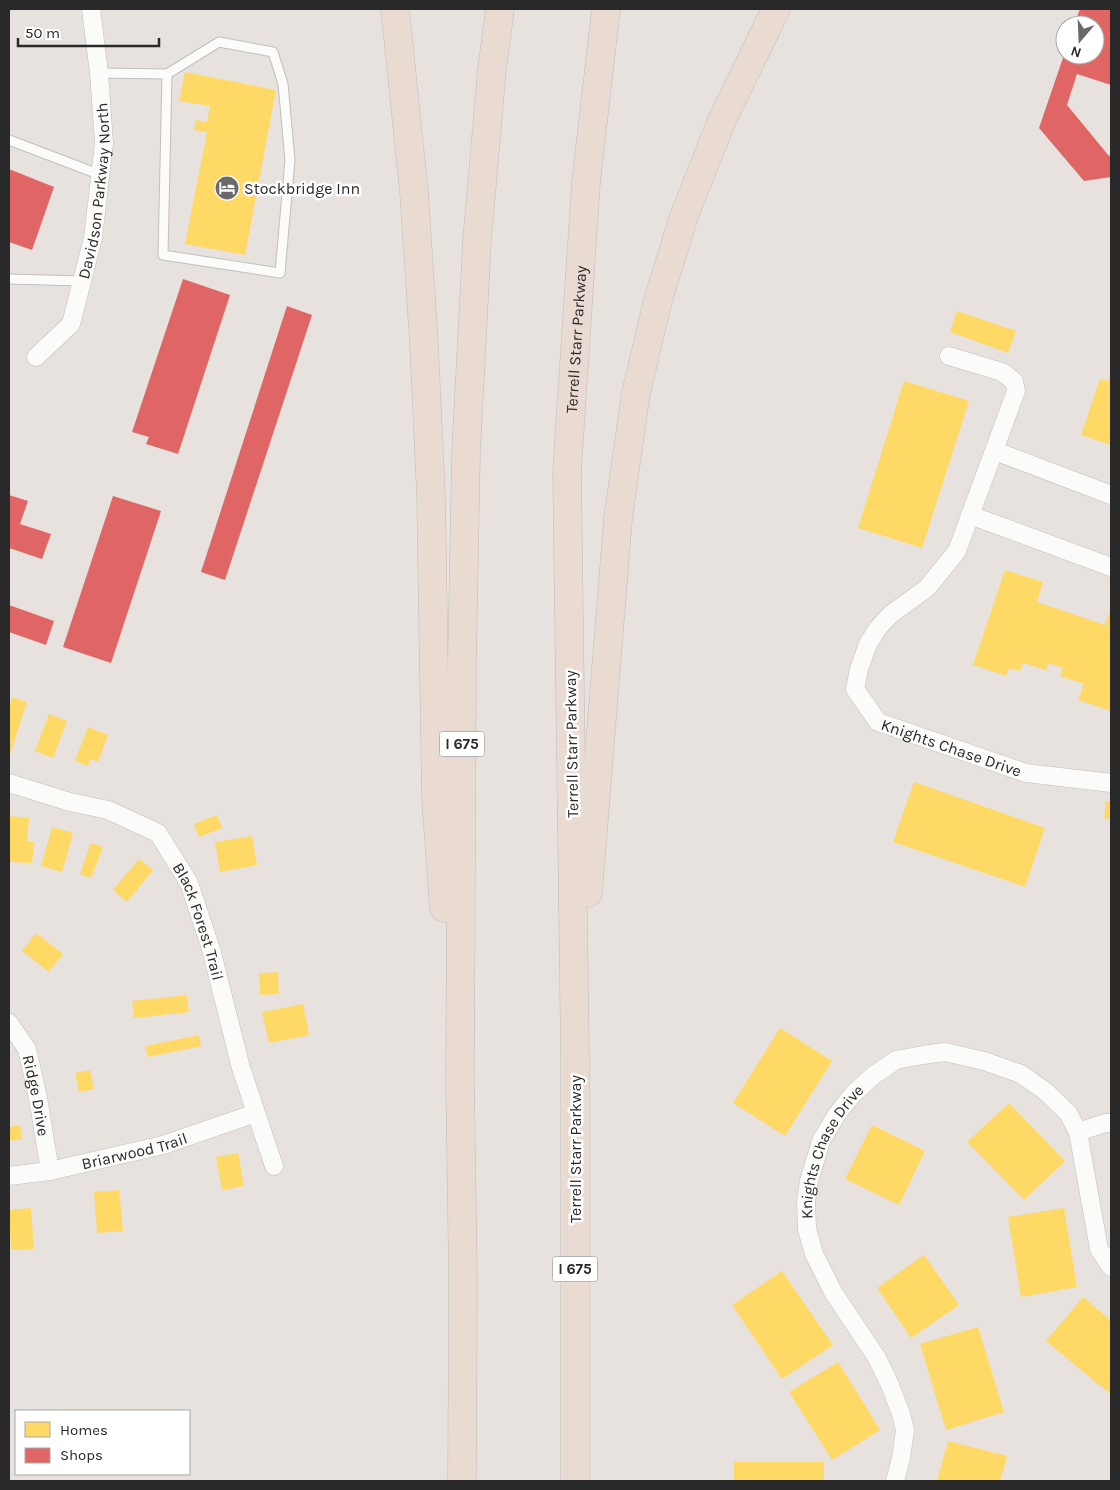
<svg xmlns="http://www.w3.org/2000/svg" width="1120" height="1490" viewBox="0 0 1120 1490" font-family="Karla,sans-serif">
	<style>
		.homes { fill: #ffd966 }
		.shops { fill: #e06666 }
		.lines { fill: none; stroke-linecap: round; stroke-linejoin: round }
		.lane-casing { stroke: #c0bfc0; stroke-width: 11 }
		.street-casing { stroke: #c0bfc0; stroke-width: 19 }
		.highway-casing { stroke: #bfbebc; stroke-width: 29 }
		.lane { stroke: #fbfbfa; stroke-width: 9 }
		.street { stroke: #fbfbfa; stroke-width: 18 }
		.highway { stroke: #e9dad2; stroke-width: 28 }
		.labels { text-anchor: middle; stroke-width: 5; stroke-linejoin: round; paint-order: stroke }
		.shield { fill: #fff; stroke: #696969; stroke-width: 1 }
		.shield-label { font-size: 15px; font-weight: bold; fill: #292929 }
		.poi-label { font-size: 16px; fill: #292929; stroke: #fff; text-anchor: start }
		.street-label { font-size: 16px; fill: #292929; stroke: #fff }
	</style>
	<rect width="100%" height="100%" fill="#e7e2de"/>
	<g class="homes">
		<path d="M 185,72 L 276,90 L 245,255 L 185,244 L 207,132 L 194,130 L 196,120 L 207,122 L 210,106 L 179,101 Z"/>
		<path d="M 957,311 L 1016,331 L 1008,353 L 950,332 Z"/>
		<path d="M 1111,373 L 1111,445 L 1081,435 L 1100,379 L 1108,381 Z"/>
		<path d="M 904,381 L 969,401 L 922,548 L 858,528 Z"/>
		<path d="M 1005,570 L 1043,582 L 1037,602 L 1105,625 L 1111,607 L 1111,711 L 1078,700 L 1084,684 L 1060,676 L 1063,668 L 1048,663 L 1046,670 L 1023,663 L 1020,671 L 1009,668 L 1006,676 L 973,665 Z"/>
		<path d="M 12,697 L 27,702 L 10,754 L 9,753 L 9,708 Z"/>
		<path d="M 49,714 L 67,721 L 53,758 L 35,751 Z"/>
		<path d="M 88,727 L 108,735 L 98,762 L 90,759 L 88,766 L 75,761 Z"/>
		<path d="M 914,782 L 1045,828 L 1025,887 L 893,842 Z"/>
		<path d="M 1106,801 L 1111,802 L 1111,819 L 1104,818 Z"/>
		<path d="M 217,815 L 222,828 L 199,837 L 194,824 Z"/>
		<path d="M 9,816 L 29,818 L 27,842 L 34,842 L 32,863 L 9,862 Z"/>
		<path d="M 52,827 L 73,833 L 62,872 L 41,866 Z"/>
		<path d="M 252,836 L 257,865 L 220,872 L 215,842 Z"/>
		<path d="M 91,843 L 103,847 L 91,878 L 80,874 Z"/>
		<path d="M 139,859 L 153,870 L 127,902 L 113,890 Z"/>
		<path d="M 36,933 L 63,954 L 49,972 L 22,951 Z"/>
		<path d="M 278,972 L 279,994 L 260,995 L 259,973 Z"/>
		<path d="M 187,995 L 189,1012 L 134,1018 L 132,1001 Z"/>
		<path d="M 303,1004 L 309,1035 L 269,1043 L 262,1012 Z"/>
		<path d="M 780,1028 L 832,1061 L 785,1136 L 733,1103 Z"/>
		<path d="M 199,1035 L 201,1046 L 148,1057 L 145,1046 Z"/>
		<path d="M 90,1070 L 94,1089 L 79,1092 L 75,1073 Z"/>
		<path d="M 1009,1103 L 1065,1161 L 1024,1200 L 967,1142 Z"/>
		<path d="M 20,1125 L 22,1139 L 9,1141 L 9,1127 Z"/>
		<path d="M 872,1125 L 925,1151 L 899,1205 L 845,1179 Z"/>
		<path d="M 238,1153 L 244,1186 L 222,1190 L 216,1157 Z"/>
		<path d="M 119,1190 L 123,1231 L 97,1233 L 94,1192 Z"/>
		<path d="M 31,1208 L 34,1249 L 11,1250 L 9,1210 Z"/>
		<path d="M 1064,1208 L 1077,1287 L 1021,1297 L 1008,1217 Z"/>
		<path d="M 924,1255 L 959,1305 L 911,1338 L 877,1288 Z"/>
		<path d="M 782,1271 L 833,1345 L 782,1379 L 732,1305 Z"/>
		<path d="M 1083,1297 L 1111,1321 L 1111,1392 L 1110,1394 L 1046,1341 Z"/>
		<path d="M 978,1327 L 1004,1412 L 946,1430 L 920,1344 Z"/>
		<path d="M 838,1362 L 880,1430 L 832,1460 L 789,1392 Z"/>
		<path d="M 948,1441 L 1007,1456 L 1000,1481 L 937,1481 Z"/>
		<rect x="734" y="1462" width="90" height="19"/>
	</g>
	<g class="shops">
		<path d="M 1080,9 L 1111,9 L 1111,85 L 1077,74 L 1067,105 L 1109,156 L 1111,155 L 1111,177 L 1084,181 L 1039,128 L 1064,55 L 1095,55 L 1095,25 L 1074,25 Z"/>
		<path d="M 9,169 L 54,187 L 32,250 L 9,242 Z"/>
		<path d="M 183,279 L 230,295 L 178,454 L 146,444 L 149,437 L 132,432 Z"/>
		<path d="M 287,306 L 312,315 L 225,580 L 201,572 Z"/>
		<path d="M 9,495 L 28,501 L 20,524 L 51,534 L 42,559 L 9,548 Z"/>
		<path d="M 113,496 L 161,511 L 111,663 L 63,647 Z"/>
		<path d="M 9,605 L 54,621 L 46,645 L 9,632 Z"/>
	</g>
	<g class="lines">
		<defs>
			<g id="lane">
				<path d="M 99,73 L 167,74 L 219,42 L 273,52 L 283,84 L 290,160 L 280,273 L 163,255 L 167,74"/>
				<path d="M 9,140 L 101,175"/>
				<path d="M 9,279 L 82,281"/>
			</g>
			<g id="street">
				<path id="s1" d="M 949,356 L 1002,372 L 1014,381 L 1016,391 L 957,551 L 927,588 L 890,615 L 878,628 L 868,644 L 859,669 L 855,689 L 878,722 L 1026,773 L 1111,783"/>
				<path id="s2" d="M 36,357 L 71,324 L 93,238 L 104,143 L 99,73 L 91,9"/>
				<path d="M 995,451 L 1111,495"/>
				<path d="M 970,515 L 1111,567"/>
				<path id="s3" d="M 9,783 L 70,802 L 108,810 L 158,833 L 189,883 L 211,949 L 241,1068 L 274,1166"/>
				<path id="s4" d="M 9,1023 L 27,1049 L 38,1098 L 50,1171"/>
				<path d="M 1078,1132 L 1105,1123 L 1111,1123"/>
				<path id="s5" d="M 9,1176 L 50,1171 L 163,1145 L 256,1113"/>
				<path id="s6" d="M 895,1481 L 901,1458 L 905,1430 L 901,1414 L 890,1385 L 877,1358 L 833,1292 L 814,1254 L 807,1229 L 806,1202 L 809,1181 L 821,1141 L 837,1114 L 853,1094 L 874,1075 L 896,1060 L 923,1055 L 945,1052 L 984,1061 L 1021,1074 L 1045,1091 L 1068,1113 L 1078,1132 L 1099,1249 L 1111,1267"/>
			</g>
			<g id="highway">
				<path d="M 395,9 L 414,192 L 424,344 L 431,496 L 436,799 L 444,908"/>
				<path d="M 588,893 L 618,519 L 636,393 L 658,300 L 684,216 L 722,120 L 776,9"/>
				<path d="M 462,1481 L 463,1278 L 460,1082 L 462,662 L 466,453 L 477,241 L 492,69 L 500,9"/>
				<path id="s7" d="M 575,1481 L 575,1057 L 567,471 L 586,182 L 606,9"/>
			</g>
		</defs>
		<use href="#lane" class="lane-casing"/>
		<use href="#street" class="street-casing"/>
		<use href="#highway" class="highway-casing"/>
		<use href="#lane" class="lane"/>
		<use href="#street" class="street"/>
		<use href="#highway" class="highway"/>
	</g>
	<defs>
		<symbol id="hotel-disc" viewBox="-11 -11 22 22"><circle r="9.5" fill="#6c6a68" stroke="#fff"/><path d="M-6-4.5h1.5V1H6V5H4.5V3h-9V5H-6ZM-4 0a1.8 1.8 0 1 1 3.6 0ZM.5 0V-2.5h3Q6-2.5 6 0Z" fill="#fff"/></symbol>
	</defs>
	<g fill-rule="evenodd">
		<use href="#hotel-disc" x="213" y="174" width="28" height="28"/>
	</g>
	<g class="labels">
		<g class="shield">
			<rect x="439.5" y="731.5" width="45" height="25" rx="4"/>
			<rect x="552.5" y="1256.5" width="45" height="25" rx="4"/>
		</g>
		<g class="shield-label">
			<text x="462" y="749">I 675</text>
			<text x="575" y="1274">I 675</text>
		</g>
		<g class="poi-label">
			<text x="244" y="194">Stockbridge Inn</text>
		</g>
		<g class="street-label">
			<text dy="6" stroke="none"><textPath href="#s2" startOffset="184">Davidson Parkway North</textPath></text>
			<text dy="6" stroke="none"><textPath href="#s7" startOffset="1142">Terrell Starr Parkway</textPath></text>
			<text transform="translate(571 744) rotate(-91)" y="6">Terrell Starr Parkway</text>
			<text dy="6" stroke="none"><textPath href="#s1" startOffset="546">Knights Chase Drive</textPath></text>
			<text dy="6" stroke="none"><textPath href="#s3" startOffset="256">Black Forest Trail</textPath></text>
			<text dy="6" stroke="none"><textPath href="#s4" startOffset="79">Ridge Drive</textPath></text>
			<text transform="translate(575 1149) rotate(-90)" y="6">Terrell Starr Parkway</text>
			<text dy="6" stroke="none"><textPath href="#s5" startOffset="128">Briarwood Trail</textPath></text>
			<text dy="6" stroke="none"><textPath href="#s6" startOffset="361">Knights Chase Drive</textPath></text>
		</g>
	</g>
	<rect width="1120" height="1490" fill="none" stroke="#292929" stroke-width="20"/>
	<rect x="15" y="1410" width="175" height="65" fill="#ffffff" stroke="#a9a9a9"/>
	<rect x="25" y="1422" width="25" height="15" fill="#ffd966" stroke="#a9a9a9"/>
	<text x="60" y="1435" font-size="15" fill="#292929">Homes</text>
	<rect x="25" y="1448" width="25" height="15" fill="#e06666" stroke="#a9a9a9"/>
	<text x="60" y="1460" font-size="15" fill="#292929">Shops</text>
	<g transform="translate(1080 40) rotate(199)"><circle r="24" fill="#ffffff" stroke="#a9a9a9"/>
	<path d="M0-4L9 19L0 12L-9 19Z" fill="#6c6a68"/>
	<text y="-8" font-size="14" font-weight="bold" text-anchor="middle" fill="#292929">N</text>
	</g>
	<path d="M18 38v8h141v-8" fill="none" stroke="#292929" stroke-width="2.5"/>
	<text x="25" y="38" font-size="15" fill="#292929" stroke="#ffffff" stroke-width="4" paint-order="stroke">50 m</text>
</svg>
